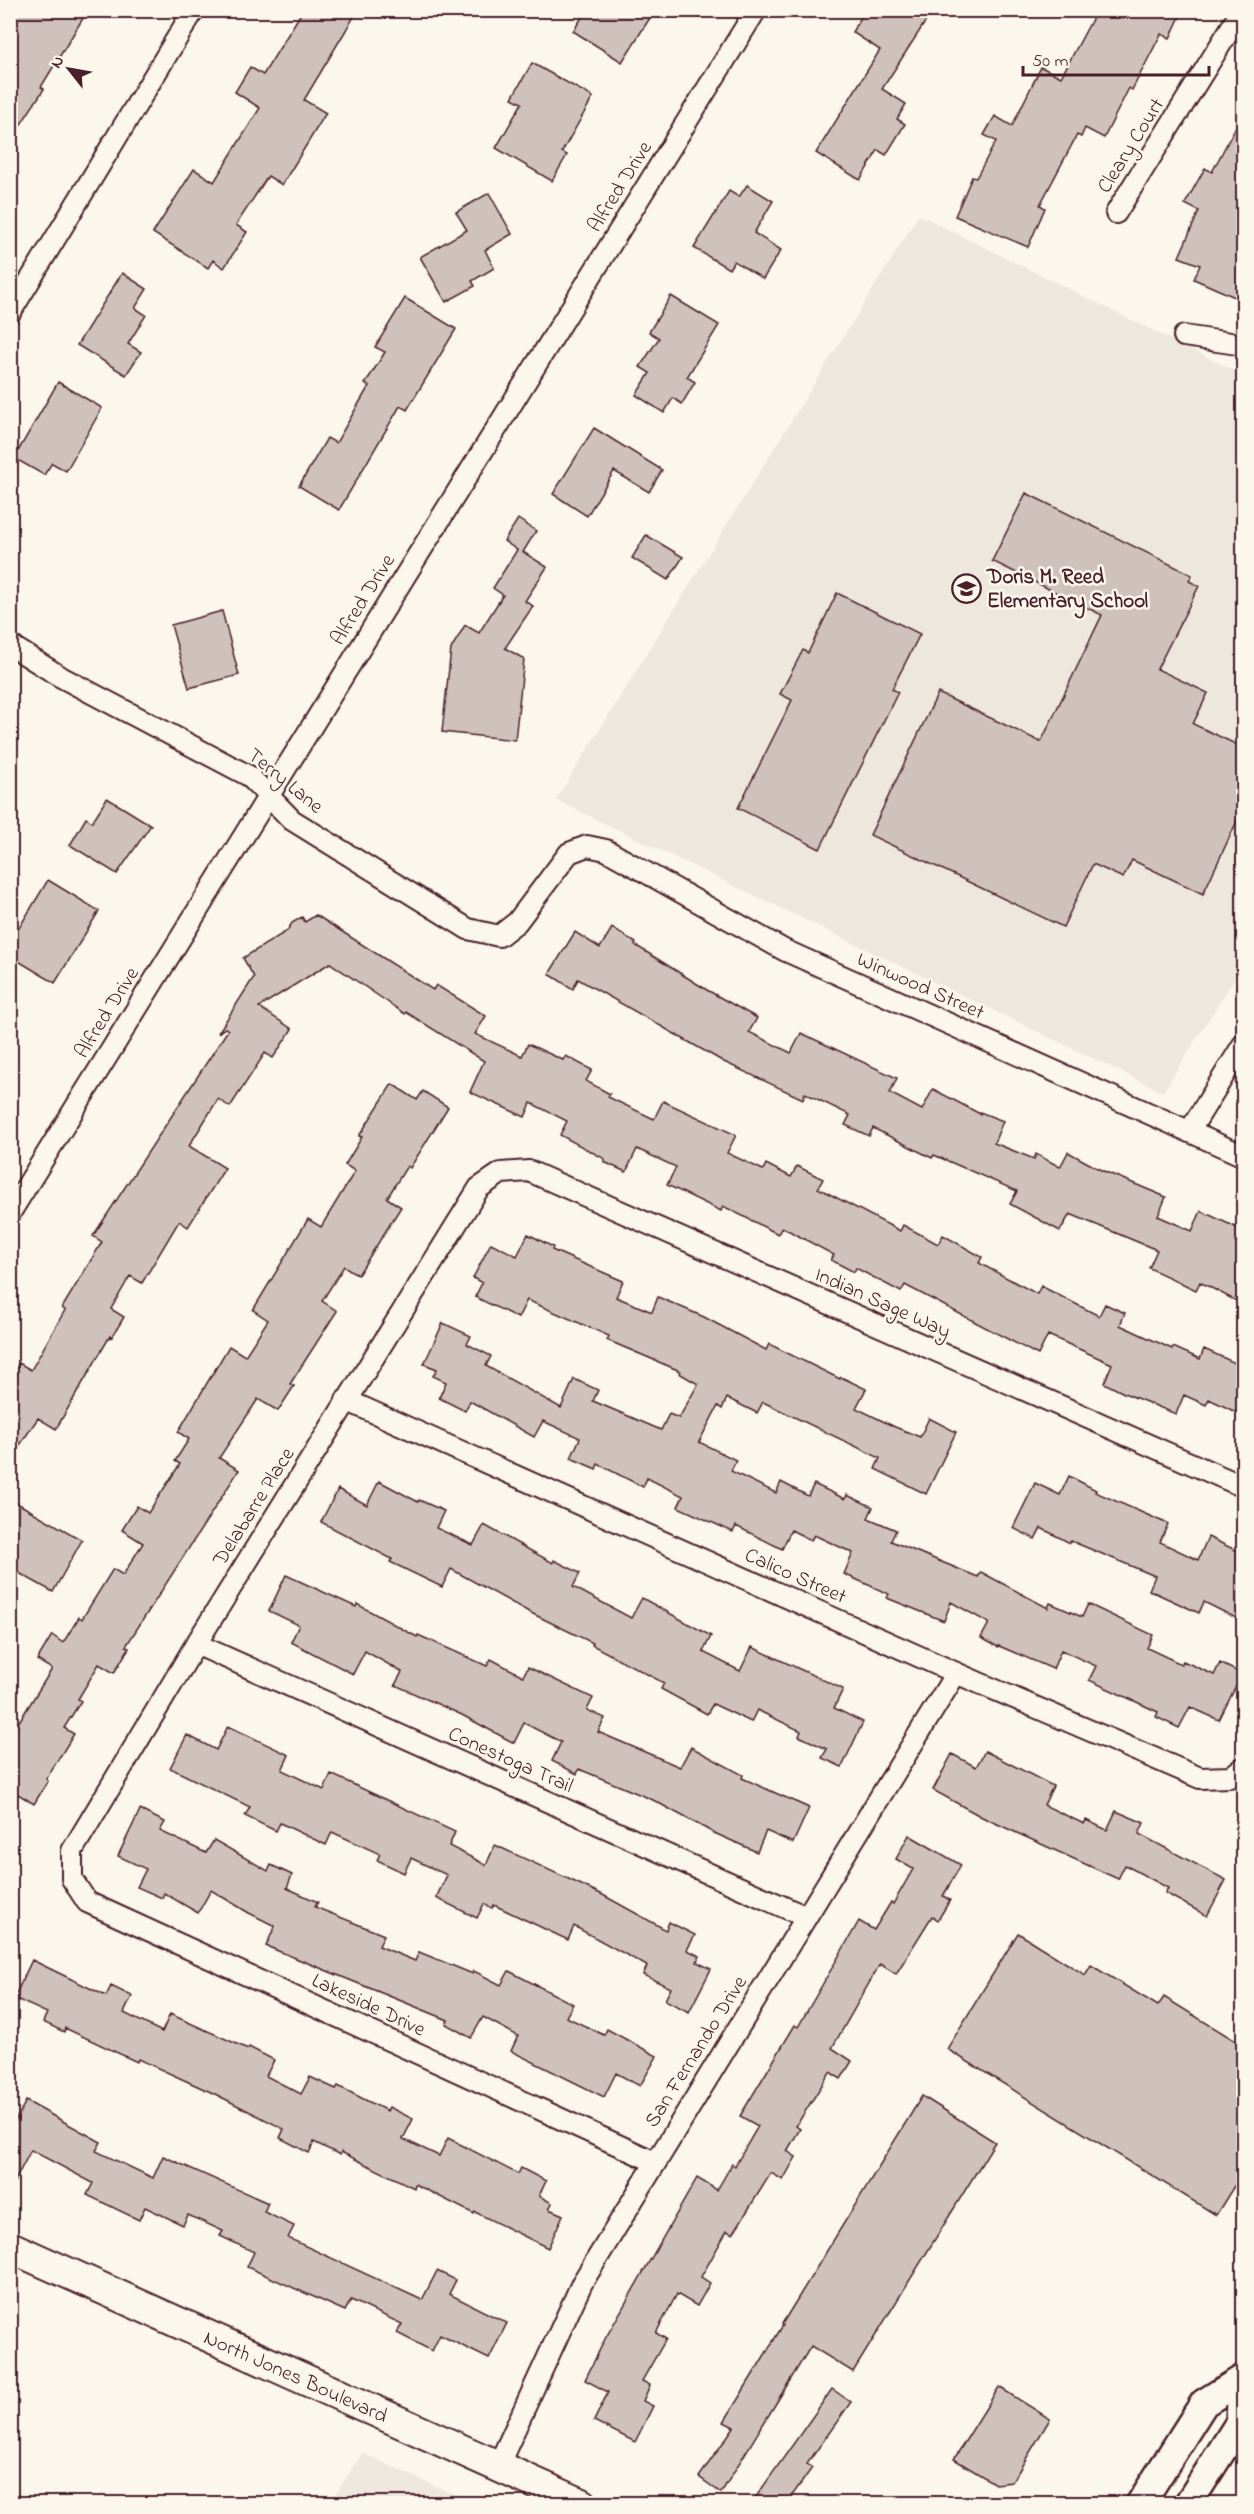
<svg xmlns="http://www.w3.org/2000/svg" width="1254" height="2514" viewBox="0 0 1254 2514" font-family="'Indie Flower',sans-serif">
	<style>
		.built { fill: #eee7de }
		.building { fill: #cfc2bc; stroke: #4a1f2b; stroke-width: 1.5 }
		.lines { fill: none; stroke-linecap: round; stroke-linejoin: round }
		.street-casing { stroke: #4a1f2b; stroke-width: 24 }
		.secondary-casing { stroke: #4a1f2b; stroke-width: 32 }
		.primary-casing { stroke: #4a1f2b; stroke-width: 34 }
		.street { stroke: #fbf7ec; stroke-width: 20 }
		.secondary { stroke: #fbf7ec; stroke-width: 27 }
		.primary { stroke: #fbf7ec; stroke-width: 30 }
		.labels { text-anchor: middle; stroke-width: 5; stroke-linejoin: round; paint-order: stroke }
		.street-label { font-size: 21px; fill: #4a1f2b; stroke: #fbf7ec }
		.poi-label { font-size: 21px; font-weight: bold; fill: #4a1f2b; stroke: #fbf7ec; text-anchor: start }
	</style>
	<rect width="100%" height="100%" fill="#fbf7ec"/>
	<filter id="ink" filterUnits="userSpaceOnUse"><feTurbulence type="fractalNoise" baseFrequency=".0167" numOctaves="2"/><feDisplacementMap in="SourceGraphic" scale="12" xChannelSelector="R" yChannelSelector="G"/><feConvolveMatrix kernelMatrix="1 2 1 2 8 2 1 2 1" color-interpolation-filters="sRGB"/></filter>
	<g filter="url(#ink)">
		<g class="built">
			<path d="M 919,215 L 1243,375 L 1243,965 L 1163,1092 L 556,800 Z"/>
			<path d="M 362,2453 L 473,2503 L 330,2503 Z"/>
		</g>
		<g class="building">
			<path d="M 20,10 L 88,10 L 41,87 L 44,89 L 10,141 L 10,26 Z"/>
			<path d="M 303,10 L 358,10 L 304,100 L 326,113 L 282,185 L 268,176 L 236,225 L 247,232 L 224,268 L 213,260 L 208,268 L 153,233 L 194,169 L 214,182 L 260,108 L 235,92 L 250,67 L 263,75 Z"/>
			<path d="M 587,10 L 655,10 L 622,62 L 573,31 Z"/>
			<path d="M 865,10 L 933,10 L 882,89 L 906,104 L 897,119 L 905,124 L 886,155 L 878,150 L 860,180 L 816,153 L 880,50 L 852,32 Z"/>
			<path d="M 1097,10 L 1183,10 L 1170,38 L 1161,34 L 1132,90 L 1129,88 L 1104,138 L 1085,128 L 1081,137 L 1077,135 L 1040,205 L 1045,208 L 1028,247 L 955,216 L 972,177 L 976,178 L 996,141 L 984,135 L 995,116 L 1012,126 L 1041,67 L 1061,77 Z"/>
			<path d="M 532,63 L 593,97 L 562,152 L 567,155 L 552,181 L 496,148 L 522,103 L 512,98 Z"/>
			<path d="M 1244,111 L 1244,282 L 1237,298 L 1194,279 L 1200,265 L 1179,257 L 1199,211 L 1185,204 L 1205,168 L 1212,172 Z"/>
			<path d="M 747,185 L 773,201 L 754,233 L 781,250 L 763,279 L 734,261 L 729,269 L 694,248 L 729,191 L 739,197 Z"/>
			<path d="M 489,193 L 512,234 L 485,250 L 494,268 L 472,281 L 475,286 L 446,302 L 420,257 L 467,230 L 456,212 Z"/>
			<path d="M 122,273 L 147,289 L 135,308 L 146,315 L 128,344 L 141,352 L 126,375 L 77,345 Z"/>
			<path d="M 671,296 L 719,325 L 687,377 L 695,382 L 682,404 L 673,398 L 664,413 L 636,395 L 650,373 L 640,367 L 659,338 L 649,332 Z"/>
			<path d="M 405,298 L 456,329 L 407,410 L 400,406 L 339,510 L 299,486 L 327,438 L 336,443 L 369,386 L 365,384 L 385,352 L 375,347 Z"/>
			<path d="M 58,382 L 102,408 L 66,471 L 52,463 L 44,475 L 14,458 Z"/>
			<path d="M 594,428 L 662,470 L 649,492 L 614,471 L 587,516 L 553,494 Z"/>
			<path d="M 1026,493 L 1192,575 L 1189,581 L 1199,586 L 1157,669 L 1208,693 L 1193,724 L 1244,748 L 1244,806 L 1203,894 L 1132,860 L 1123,878 L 1093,864 L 1063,927 L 870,835 L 938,693 L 1041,742 L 1102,615 L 992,561 Z"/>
			<path d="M 518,519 L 536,531 L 523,552 L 547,567 L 525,601 L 533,606 L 505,648 L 524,659 L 515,740 L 442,732 L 451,649 L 465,625 L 479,633 L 503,595 L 493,588 L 517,550 L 504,541 Z"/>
			<path d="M 646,535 L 683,557 L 668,580 L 632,558 Z"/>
			<path d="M 837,593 L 920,634 L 892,689 L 898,692 L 820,849 L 738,808 L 792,700 L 780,694 L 803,650 L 808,653 Z"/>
			<path d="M 222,611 L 239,675 L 189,688 L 171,625 Z"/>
			<path d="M 107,798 L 151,825 L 117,874 L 70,845 L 86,818 L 92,822 Z"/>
			<path d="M 48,880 L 99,911 L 55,983 L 10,956 L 10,923 L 19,928 Z"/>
			<path d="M 316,915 L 433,990 L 436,985 L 486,1016 L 475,1034 L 522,1056 L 528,1044 L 563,1060 L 566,1056 L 592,1070 L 586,1081 L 610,1094 L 608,1097 L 654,1119 L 663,1101 L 736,1135 L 727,1153 L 763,1170 L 766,1164 L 791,1177 L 797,1166 L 823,1179 L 818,1188 L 900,1231 L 903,1225 L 938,1244 L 943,1235 L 982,1257 L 979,1263 L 1037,1294 L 1041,1286 L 1099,1316 L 1105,1304 L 1125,1313 L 1120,1325 L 1172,1349 L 1173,1347 L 1200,1359 L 1204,1349 L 1244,1367 L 1244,1416 L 1209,1399 L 1206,1405 L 1184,1395 L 1176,1414 L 1124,1393 L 1104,1383 L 1112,1364 L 1048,1335 L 1038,1355 L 905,1285 L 901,1292 L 856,1268 L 854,1272 L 831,1260 L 834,1255 L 782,1227 L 778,1234 L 723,1206 L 721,1211 L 667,1185 L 676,1167 L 637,1149 L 626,1172 L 604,1162 L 605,1159 L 560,1135 L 567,1121 L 531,1103 L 525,1117 L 470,1092 L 484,1061 L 406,1012 L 405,1014 L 330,963 L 259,1007 L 292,1029 L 273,1058 L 265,1053 L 230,1107 L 218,1099 L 189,1146 L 225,1168 L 188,1227 L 179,1221 L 142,1283 L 130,1276 L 111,1309 L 124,1317 L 112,1337 L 110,1336 L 56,1429 L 38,1418 L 10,1460 L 10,1378 L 19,1363 L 31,1370 L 65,1310 L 62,1308 L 102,1242 L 93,1236 L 228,1030 L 225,1028 L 218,1033 L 254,977 L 243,958 L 287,931 L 292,923 L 302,917 L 305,922 Z"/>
			<path d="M 612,928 L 636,943 L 635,945 L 707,990 L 757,1018 L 749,1032 L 791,1053 L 801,1033 L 897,1078 L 890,1093 L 922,1110 L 933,1089 L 980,1114 L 980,1112 L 1003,1121 L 994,1143 L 1034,1159 L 1036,1154 L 1060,1167 L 1068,1152 L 1101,1170 L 1166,1197 L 1158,1216 L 1192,1231 L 1201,1211 L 1244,1231 L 1244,1305 L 1200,1282 L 1196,1290 L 1149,1268 L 1157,1250 L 1070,1214 L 1060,1231 L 1010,1204 L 1017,1191 L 934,1155 L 932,1158 L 873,1128 L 869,1136 L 845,1125 L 850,1115 L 805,1093 L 803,1099 L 724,1062 L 578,979 L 573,989 L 549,974 L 575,932 L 600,948 Z"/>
			<path d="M 392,1084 L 417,1100 L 423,1091 L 448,1107 L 410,1168 L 407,1166 L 387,1198 L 401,1207 L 358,1275 L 344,1266 L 322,1301 L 337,1311 L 290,1384 L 294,1386 L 278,1411 L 258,1399 L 219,1458 L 239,1470 L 126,1646 L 129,1648 L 114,1673 L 99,1664 L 78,1699 L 81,1701 L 64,1728 L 74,1734 L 46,1779 L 48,1781 L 34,1804 L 10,1789 L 10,1736 L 52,1669 L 37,1660 L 52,1635 L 63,1643 L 79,1617 L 82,1619 L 113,1569 L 123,1575 L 143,1543 L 122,1530 L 137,1506 L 148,1513 L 180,1464 L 175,1461 L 189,1439 L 178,1432 L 229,1346 L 245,1356 L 268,1320 L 253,1310 L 308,1219 L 321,1227 L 355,1171 L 345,1165 L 362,1137 L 359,1136 Z"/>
			<path d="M 528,1234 L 553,1247 L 552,1250 L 623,1281 L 616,1297 L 652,1312 L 658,1297 L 704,1317 L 766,1350 L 769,1344 L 840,1379 L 841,1377 L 866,1389 L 856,1408 L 895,1427 L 920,1437 L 929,1418 L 956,1432 L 926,1494 L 875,1469 L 880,1458 L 763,1402 L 757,1413 L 727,1398 L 722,1409 L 718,1406 L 699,1442 L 736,1460 L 731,1471 L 776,1493 L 781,1482 L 808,1496 L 814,1484 L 845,1499 L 847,1495 L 873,1507 L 868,1518 L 896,1530 L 891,1541 L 978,1577 L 981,1572 L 1048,1608 L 1050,1603 L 1082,1617 L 1088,1604 L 1153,1635 L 1147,1648 L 1181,1664 L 1183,1661 L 1214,1675 L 1220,1663 L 1242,1674 L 1219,1720 L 1190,1707 L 1179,1728 L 1156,1717 L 1158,1712 L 1089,1680 L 1096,1666 L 1061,1650 L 1053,1669 L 999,1646 L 998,1647 L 981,1638 L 989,1623 L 951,1602 L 944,1621 L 887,1598 L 889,1594 L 844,1574 L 853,1553 L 814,1535 L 811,1540 L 791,1530 L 782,1549 L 736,1526 L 733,1532 L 678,1507 L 683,1496 L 647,1478 L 643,1487 L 598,1464 L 596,1469 L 571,1458 L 580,1438 L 543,1421 L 534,1437 L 470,1401 L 465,1411 L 439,1398 L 446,1382 L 433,1376 L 437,1369 L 424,1364 L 443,1323 L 471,1336 L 467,1344 L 491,1356 L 486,1366 L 561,1408 L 574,1379 L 598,1390 L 593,1401 L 661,1430 L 669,1414 L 679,1418 L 698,1384 L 679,1373 L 680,1371 L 607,1340 L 609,1336 L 527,1300 L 518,1318 L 475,1297 L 482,1283 L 473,1278 L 491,1243 L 517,1256 Z"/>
			<path d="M 1069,1476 L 1096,1490 L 1095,1492 L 1168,1524 L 1160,1542 L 1198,1560 L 1208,1537 L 1244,1554 L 1244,1622 L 1204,1602 L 1199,1613 L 1149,1590 L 1155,1576 L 1071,1541 L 1070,1543 L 1041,1528 L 1035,1539 L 1013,1528 L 1035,1483 L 1060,1495 Z"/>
			<path d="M 379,1481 L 418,1502 L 419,1500 L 444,1511 L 436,1528 L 473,1545 L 484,1525 L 553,1563 L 554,1560 L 580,1573 L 573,1587 L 631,1618 L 642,1598 L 711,1636 L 703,1652 L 740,1671 L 752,1647 L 843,1689 L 834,1708 L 863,1722 L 842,1767 L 822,1758 L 827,1749 L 799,1736 L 801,1731 L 757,1710 L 751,1722 L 713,1704 L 707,1714 L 661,1689 L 664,1683 L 592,1645 L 593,1643 L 529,1612 L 451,1569 L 442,1587 L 390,1562 L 392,1559 L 321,1522 L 338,1489 L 367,1505 Z"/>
			<path d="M 10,1499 L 82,1540 L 53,1592 L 10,1568 Z"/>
			<path d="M 286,1575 L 356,1607 L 357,1604 L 417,1637 L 418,1635 L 487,1666 L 491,1659 L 523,1676 L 528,1667 L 593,1698 L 587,1710 L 605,1718 L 598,1732 L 680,1767 L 691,1747 L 743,1775 L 742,1778 L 809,1808 L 793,1843 L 766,1831 L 757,1852 L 712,1832 L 653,1800 L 579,1769 L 577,1774 L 552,1761 L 561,1742 L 524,1723 L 514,1743 L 462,1715 L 395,1685 L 402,1672 L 365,1651 L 353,1674 L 291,1642 L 299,1625 L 269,1611 Z"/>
			<path d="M 228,1726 L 289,1755 L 282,1770 L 324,1790 L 331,1774 L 455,1832 L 449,1846 L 486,1865 L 495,1845 L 601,1894 L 666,1930 L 669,1922 L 695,1935 L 687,1950 L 700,1956 L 697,1962 L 711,1969 L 689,2012 L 665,2000 L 671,1988 L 643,1975 L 647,1966 L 574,1926 L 568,1940 L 494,1905 L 492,1908 L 484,1904 L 477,1918 L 436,1898 L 447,1875 L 411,1858 L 404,1873 L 377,1860 L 380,1854 L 332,1832 L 326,1845 L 280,1823 L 276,1831 L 245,1816 L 250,1807 L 170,1768 L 187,1735 L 216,1750 Z"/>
			<path d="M 985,1751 L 1053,1786 L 1044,1805 L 1084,1824 L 1086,1820 L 1107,1830 L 1116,1811 L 1144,1823 L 1139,1834 L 1226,1880 L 1207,1916 L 1165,1893 L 1168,1888 L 1125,1865 L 1118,1879 L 982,1817 L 933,1790 L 952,1754 L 976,1767 Z"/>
			<path d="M 140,1810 L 165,1822 L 160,1831 L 206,1853 L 214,1840 L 268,1871 L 271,1865 L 292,1875 L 287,1888 L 318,1902 L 315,1907 L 384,1935 L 379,1946 L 415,1961 L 419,1952 L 473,1974 L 474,1971 L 501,1985 L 509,1971 L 573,2004 L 566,2017 L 604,2035 L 607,2029 L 657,2056 L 640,2086 L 616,2073 L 604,2097 L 511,2051 L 518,2036 L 483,2017 L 471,2038 L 446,2024 L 448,2020 L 266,1946 L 275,1926 L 249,1913 L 211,1890 L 198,1913 L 164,1893 L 162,1898 L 137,1887 L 146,1869 L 118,1856 Z"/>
			<path d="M 909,1835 L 961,1865 L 943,1896 L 950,1900 L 938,1920 L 932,1916 L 896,1974 L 880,1964 L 832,2048 L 852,2061 L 841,2079 L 830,2072 L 796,2126 L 800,2129 L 787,2151 L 796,2157 L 783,2180 L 771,2173 L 733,2234 L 727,2231 L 701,2277 L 710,2283 L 697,2306 L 677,2294 L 656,2333 L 666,2339 L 642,2381 L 650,2385 L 643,2401 L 653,2406 L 635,2442 L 594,2421 L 608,2392 L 585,2380 L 605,2339 L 697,2178 L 717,2190 L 732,2164 L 735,2166 L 758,2126 L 740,2116 L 795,2025 L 798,2027 L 859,1921 L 874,1930 L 891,1902 L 893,1904 L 913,1869 L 896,1859 Z"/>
			<path d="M 1018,1933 L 1085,1975 L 1091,1965 L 1158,2006 L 1164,1997 L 1244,2046 L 1244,2192 L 1234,2186 L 1216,2215 L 947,2049 Z"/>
			<path d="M 32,1960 L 106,1996 L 111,1986 L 132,1996 L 124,2013 L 162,2032 L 170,2014 L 248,2049 L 249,2047 L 274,2060 L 266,2076 L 301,2094 L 310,2077 L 336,2089 L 338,2086 L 387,2111 L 389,2107 L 413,2119 L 403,2139 L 439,2156 L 448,2138 L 518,2174 L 521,2168 L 546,2181 L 539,2196 L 552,2203 L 549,2209 L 563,2215 L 548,2248 L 475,2212 L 474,2214 L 415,2184 L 414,2188 L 341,2152 L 340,2155 L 314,2142 L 309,2153 L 280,2138 L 284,2129 L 215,2094 L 138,2059 L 137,2062 L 65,2028 L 64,2032 L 43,2022 L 47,2013 L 14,1998 Z"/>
			<path d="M 922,2096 L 995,2142 L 853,2372 L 811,2346 L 721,2493 L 699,2477 L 734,2427 L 724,2422 L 783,2325 L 782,2324 Z"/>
			<path d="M 26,2101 L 101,2142 L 96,2151 L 153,2178 L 163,2156 L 268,2203 L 264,2212 L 294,2226 L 288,2238 L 422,2300 L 437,2271 L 456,2280 L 449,2294 L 507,2323 L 489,2359 L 440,2335 L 432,2351 L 397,2333 L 402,2324 L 351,2300 L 345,2311 L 247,2267 L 254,2252 L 220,2236 L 223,2231 L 188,2215 L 183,2225 L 145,2207 L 139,2220 L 87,2195 L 93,2183 L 31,2150 L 10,2190 L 10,2131 Z"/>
			<path d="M 999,2387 L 1050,2419 L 1012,2482 L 995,2484 L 954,2459 Z"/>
			<path d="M 832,2389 L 851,2402 L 807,2464 L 812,2468 L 786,2504 L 751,2504 Z"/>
		</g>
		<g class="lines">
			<defs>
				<g id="street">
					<path d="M 1116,213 L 1242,10"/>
					<path d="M 10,313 L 194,10"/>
					<path d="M 1184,336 L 1244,345"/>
					<path d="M 10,645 L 61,677 L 249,776 L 292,820 L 468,929 L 499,936 L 517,922 L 569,853 L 587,846 L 606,850 L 784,950 L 1244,1156"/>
					<path d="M 1189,1132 L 1244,1043"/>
					<path d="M 10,1213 L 756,10"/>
					<path d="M 346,1400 L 956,1673 L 1200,1778 L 1230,1777 L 1244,1767"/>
					<path d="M 196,1644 L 806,1917"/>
					<path d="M 655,2162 L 87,1902 L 72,1879 L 72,1851 L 196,1644 L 479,1188 L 501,1173 L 529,1171 L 1244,1487"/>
					<path d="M 498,2466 L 582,2283 L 956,1673"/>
				</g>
				<g id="secondary">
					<path d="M 1140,2504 L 1204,2403 L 1244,2378"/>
					<path d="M 1188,2504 L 1240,2422 L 1242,2381"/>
				</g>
				<path id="primary" d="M 10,2247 L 582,2504"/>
			</defs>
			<use href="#street" class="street-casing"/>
			<use href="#secondary" class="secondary-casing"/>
			<use href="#primary" class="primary-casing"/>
			<use href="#street" class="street"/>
			<use href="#secondary" class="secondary"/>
			<use href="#primary" class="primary"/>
		</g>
	</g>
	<defs>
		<symbol id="school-ring" viewBox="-11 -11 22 22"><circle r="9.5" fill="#fbf7ec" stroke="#4a1f2b" stroke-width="1.5"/><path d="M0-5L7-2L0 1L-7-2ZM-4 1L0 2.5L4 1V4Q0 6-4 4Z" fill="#4a1f2b"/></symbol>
	</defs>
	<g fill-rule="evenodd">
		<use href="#school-ring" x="950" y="572" width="33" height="33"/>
	</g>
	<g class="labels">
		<g class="street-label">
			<text transform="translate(1130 145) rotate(-58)" y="7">Cleary Court</text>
			<text transform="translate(619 186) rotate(-58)" y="7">Alfred Drive</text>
			<text transform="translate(362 599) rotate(-58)" y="7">Alfred Drive</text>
			<text transform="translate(286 780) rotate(39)" y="7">Terry Lane</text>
			<text transform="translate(921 985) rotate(24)" y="7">Winwood Street</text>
			<text transform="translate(106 1012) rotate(-58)" y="7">Alfred Drive</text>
			<text transform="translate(883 1302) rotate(24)" y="7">Indian Sage Way</text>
			<text transform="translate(253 1506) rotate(-58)" y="7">Delabarre Place</text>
			<text transform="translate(796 1575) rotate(24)" y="7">Calico Street</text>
			<text transform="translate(511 1759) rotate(24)" y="7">Conestoga Trail</text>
			<text transform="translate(369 2004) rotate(25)" y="7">Lakeside Drive</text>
			<text transform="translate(695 2051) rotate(-58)" y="7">San Fernando Drive</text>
			<text transform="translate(296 2376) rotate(24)" y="7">North Jones Boulevard</text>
		</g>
		<g class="poi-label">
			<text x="987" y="583">Doris M. Reed<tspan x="987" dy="24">Elementary School</tspan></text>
		</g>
	</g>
	<rect width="1254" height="2514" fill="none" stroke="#fbf7ec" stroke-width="36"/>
	<rect x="18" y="18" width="1218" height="2478" fill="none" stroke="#4a1f2b" stroke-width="2" filter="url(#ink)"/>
	<g transform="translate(69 69) rotate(301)" stroke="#fbf7ec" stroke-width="4.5" paint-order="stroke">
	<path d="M0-4.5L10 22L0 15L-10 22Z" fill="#4a1f2b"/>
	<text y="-9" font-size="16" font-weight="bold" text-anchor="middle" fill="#4a1f2b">N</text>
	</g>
	<path d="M1023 66v9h186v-9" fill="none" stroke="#4a1f2b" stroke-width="3"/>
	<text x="1032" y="66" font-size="18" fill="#4a1f2b" stroke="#fbf7ec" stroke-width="4.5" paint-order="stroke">50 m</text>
</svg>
